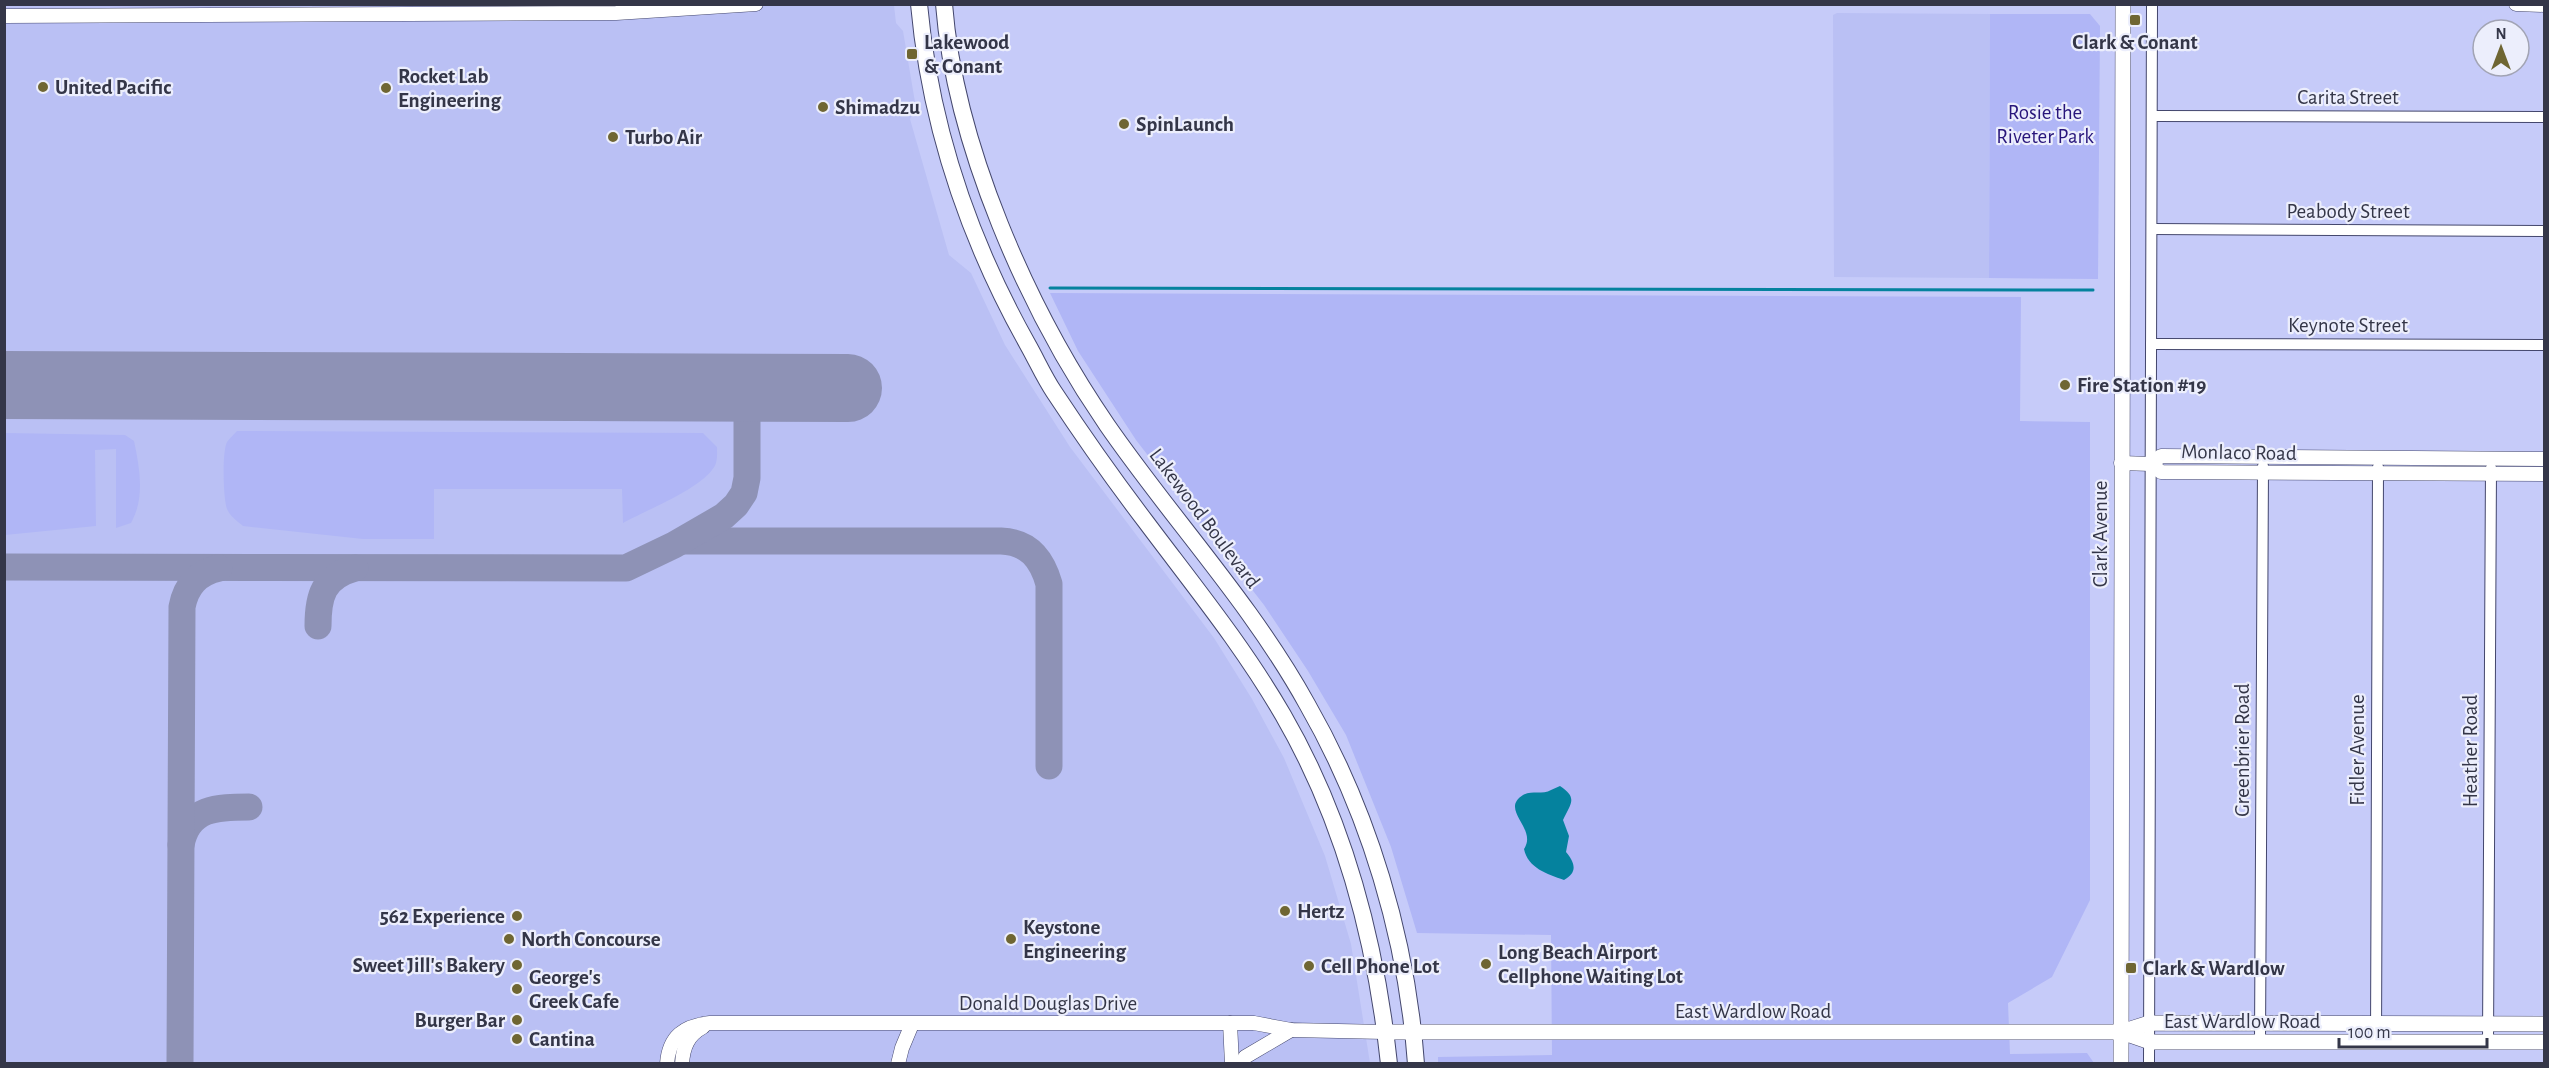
<svg xmlns="http://www.w3.org/2000/svg" width="2549" height="1068" viewBox="0 0 2549 1068" font-family="'Alegreya Sans',sans-serif">
	<style>
		.built { fill: #bac0f4 }
		.green { fill: #b0b6f6 }
		.water { fill: #05829e }
		.lines { fill: none; stroke-linecap: round; stroke-linejoin: round }
		.stream { stroke: #05829e; stroke-width: 3 }
		.taxiway { stroke: #8e92b6; stroke-width: 27 }
		.runway { stroke: #8e92b6; stroke-width: 68 }
		.minor-casing { stroke: #44476d; stroke-width: 12 }
		.tertiary-casing { stroke: #44476d; stroke-width: 15 }
		.secondary-casing { stroke: #44476d; stroke-width: 16 }
		.primary-casing { stroke: #44476d; stroke-width: 18 }
		.minor { stroke: #fff; stroke-width: 10 }
		.tertiary { stroke: #fff; stroke-width: 14 }
		.secondary { stroke: #fff; stroke-width: 15 }
		.primary { stroke: #fff; stroke-width: 16 }
		.poi-dot { fill: #6f6633; stroke: #eceefc; stroke-width: 2 }
		.labels { text-anchor: middle; stroke-width: 4.5; stroke-linejoin: round; paint-order: stroke }
		.poi-label { font-size: 21px; font-weight: bold; fill: #343648; stroke: #eceefc; text-anchor: start }
		.street-label { font-size: 21px; fill: #343648; stroke: #eceefc }
		.park-label { font-size: 21px; fill: #28167b; stroke: #eceefc }
	</style>
	<rect width="100%" height="100%" fill="#c6cbf9"/>
	<g class="built">
		<path d="M 5,5 L 894,5 L 896,23 L 903,31 L 916,108 L 910,119 L 949,255 L 971,273 L 1005,345 L 1070,447 L 1214,638 L 1252,699 L 1284,758 L 1325,856 L 1351,944 L 1370,1063 L 5,1064 Z"/>
		<path d="M 1837,13 L 1990,14 L 1989,278 L 1834,277 L 1833,15 Z"/>
	</g>
	<g class="green">
		<path d="M 1990,14 L 2090,14 L 2100,26 L 2098,279 L 1989,278 Z"/>
		<path d="M 1050,293 L 2021,297 L 2020,421 L 2090,422 L 2090,900 L 2052,977 L 2008,1003 L 2010,1054 L 2087,1053 L 2094,1063 L 1438,1063 L 1438,1057 L 1552,1055 L 1551,935 L 1417,933 L 1391,847 L 1346,735 L 1308,671 L 1264,605 L 1136,440 L 1078,351 Z"/>
		<path d="M 237,431 L 703,433 L 717,447 C 717,456 718,463 712,470 C 697,490 647,510 623,523 L 622,489 L 434,489 L 434,539 L 363,539 L 243,526 C 237,521 230,516 227,509 C 223,498 222,451 227,442 C 230,438 234,434 237,431 Z"/>
		<path d="M 5,433 L 125,435 L 134,441 C 140,469 145,498 131,523 L 116,528 L 116,449 L 95,450 L 96,526 L 5,535 Z"/>
	</g>
	<path class="water" d="M 1560,786 C 1578,798 1571,803 1563,820 L 1569,836 L 1566,852 C 1575,863 1578,872 1564,880 C 1547,874 1528,868 1524,849 C 1538,828 1499,810 1523,795 C 1532,790 1543,795 1551,790 C 1554,789 1557,787 1560,786 Z"/>
	<g class="lines">
		<path class="stream" d="M 1050,288 L 2093,290"/>
		<g class="taxiway">
			<path d="M 683,541 L 1001,541 C 1029,542 1042,559 1049,584 L 1049,766"/>
			<path d="M 4,567 L 626,568 L 674,545 L 724,516 L 736,505 L 744,493 L 747,478 L 747,388"/>
			<path d="M 318,626 C 318,596 323,577 355,568"/>
			<path d="M 181,845 C 188,807 218,807 249,807"/>
			<path d="M 180,1064 L 182,607 C 186,586 197,573 219,568"/>
		</g>
		<path class="runway" d="M 4,385 L 848,388"/>
		<defs>
			<g id="minor">
				<path d="M 2152,116 L 2544,117"/>
				<path d="M 2152,229 L 2544,231"/>
				<path d="M 2151,344 L 2544,345"/>
				<path d="M 2260,1042 L 2263,466"/>
				<path d="M 2488,1042 L 2491,468"/>
				<path d="M 2376,1043 L 2378,467"/>
				<path d="M 2149,1064 L 2152,4"/>
			</g>
			<g id="tertiary">
				<path d="M 2516,4 L 2544,5"/>
				<path d="M 4,16 L 616,13 L 756,4"/>
				<path d="M 2121,463 L 2151,464"/>
				<path d="M 2151,464 L 2161,472 L 2544,474"/>
				<path d="M 2151,464 L 2161,456 L 2544,459"/>
				<path d="M 1230,1023 L 1232,1064"/>
				<path d="M 667,1064 C 669,1036 684,1026 710,1023 L 1254,1023 L 1291,1030 L 1385,1032"/>
				<path d="M 682,1064 C 683,1047 688,1035 703,1027"/>
				<path d="M 898,1064 L 902,1048 L 912,1024"/>
				<path d="M 1242,1064 L 1245,1057 L 1291,1030"/>
			</g>
			<g id="secondary">
				<path d="M 1385,1032 L 2121,1032 L 2149,1023 L 2544,1024"/>
				<path d="M 2121,1032 L 2150,1042 L 2544,1042"/>
				<path d="M 2121,1064 L 2123,4"/>
			</g>
			<g id="primary">
				<path d="M 919,4 C 930,125 969,240 1028,345 C 1037,361 1044,377 1054,392 C 1083,436 1114,480 1146,522 C 1194,586 1243,646 1283,715 C 1345,822 1376,942 1389,1064"/>
				<path d="M 944,4 C 955,145 1028,310 1107,425 C 1172,519 1251,603 1307,704 C 1369,812 1407,939 1416,1064"/>
			</g>
		</defs>
		<use href="#minor" class="minor-casing"/>
		<use href="#tertiary" class="tertiary-casing"/>
		<use href="#secondary" class="secondary-casing"/>
		<use href="#primary" class="primary-casing"/>
		<use href="#minor" class="minor"/>
		<use href="#tertiary" class="tertiary"/>
		<use href="#secondary" class="secondary"/>
		<use href="#primary" class="primary"/>
	</g>
	<g class="poi-dot">
		<rect x="2129" y="14" width="12" height="12" rx="3"/>
		<rect x="906" y="48" width="12" height="12" rx="3"/>
		<circle cx="43" cy="87" r="6"/>
		<circle cx="386" cy="88" r="6"/>
		<circle cx="823" cy="107" r="6"/>
		<circle cx="1124" cy="124" r="6"/>
		<circle cx="613" cy="137" r="6"/>
		<circle cx="2065" cy="385" r="6"/>
		<circle cx="1285" cy="911" r="6"/>
		<circle cx="517" cy="916" r="6"/>
		<circle cx="509" cy="939" r="6"/>
		<circle cx="1011" cy="939" r="6"/>
		<circle cx="1486" cy="964" r="6"/>
		<circle cx="517" cy="965" r="6"/>
		<circle cx="1309" cy="966" r="6"/>
		<rect x="2125" y="962" width="12" height="12" rx="3"/>
		<circle cx="517" cy="989" r="6"/>
		<circle cx="517" cy="1020" r="6"/>
		<circle cx="517" cy="1039" r="6"/>
	</g>
	<g class="labels">
		<g class="poi-label">
			<text x="924" y="49">Lakewood<tspan x="924" dy="24">&amp; Conant</tspan></text>
			<text x="2135" y="49" text-anchor="middle">Clark &amp; Conant</text>
			<text x="398" y="83">Rocket Lab<tspan x="398" dy="24">Engineering</tspan></text>
			<text x="55" y="94">United Pacific</text>
			<text x="835" y="114">Shimadzu</text>
			<text x="1136" y="131">SpinLaunch</text>
			<text x="625" y="144">Turbo Air</text>
			<text x="2077" y="392">Fire Station #19</text>
			<text x="1297" y="918">Hertz</text>
			<text x="505" y="923" text-anchor="end">562 Experience</text>
			<text x="1023" y="934">Keystone<tspan x="1023" dy="24">Engineering</tspan></text>
			<text x="521" y="946">North Concourse</text>
			<text x="1498" y="959">Long Beach Airport<tspan x="1498" dy="24">Cellphone Waiting Lot</tspan></text>
			<text x="505" y="972" text-anchor="end">Sweet Jill's Bakery</text>
			<text x="1321" y="973">Cell Phone Lot</text>
			<text x="2143" y="975">Clark &amp; Wardlow</text>
			<text x="529" y="984">George's<tspan x="529" dy="24">Greek Cafe</tspan></text>
			<text x="505" y="1027" text-anchor="end">Burger Bar</text>
			<text x="529" y="1046">Cantina</text>
		</g>
		<g class="street-label">
			<text x="2348" y="104">Carita Street</text>
			<text x="2348" y="218">Peabody Street</text>
			<text x="2348" y="332">Keynote Street</text>
			<text transform="translate(2239 452) rotate(1)" y="7">Monlaco Road</text>
			<text transform="translate(1205 518) rotate(53)" y="7">Lakewood Boulevard</text>
			<text transform="translate(2100 534) rotate(-90)" y="7">Clark Avenue</text>
			<text transform="translate(2242 750) rotate(-90)" y="7">Greenbrier Road</text>
			<text transform="translate(2357 750) rotate(-90)" y="7">Fidler Avenue</text>
			<text transform="translate(2470 751) rotate(-90)" y="7">Heather Road</text>
			<text x="1048" y="1010">Donald Douglas Drive</text>
			<text x="1753" y="1018">East Wardlow Road</text>
			<text x="2242" y="1028">East Wardlow Road</text>
		</g>
		<g class="park-label">
			<text x="2045" y="119">Rosie the<tspan x="2045" dy="24">Riveter Park</tspan></text>
		</g>
	</g>
	<rect width="2549" height="1068" fill="none" stroke="#343648" stroke-width="12"/>
	<g transform="translate(2501 48)"><circle r="28" fill="#eceefc" stroke="#a2a4b4" stroke-width="1.5"/>
	<path d="M0-4.5L10 22L0 15L-10 22Z" fill="#6f6633"/>
	<text y="-9" font-size="16" font-weight="bold" text-anchor="middle" fill="#343648">N</text>
	</g>
	<path d="M2339 1038v9h148v-9" fill="none" stroke="#343648" stroke-width="3"/>
	<text x="2348" y="1038" font-size="18" fill="#343648" stroke="#eceefc" stroke-width="4.5" paint-order="stroke">100 m</text>
</svg>
